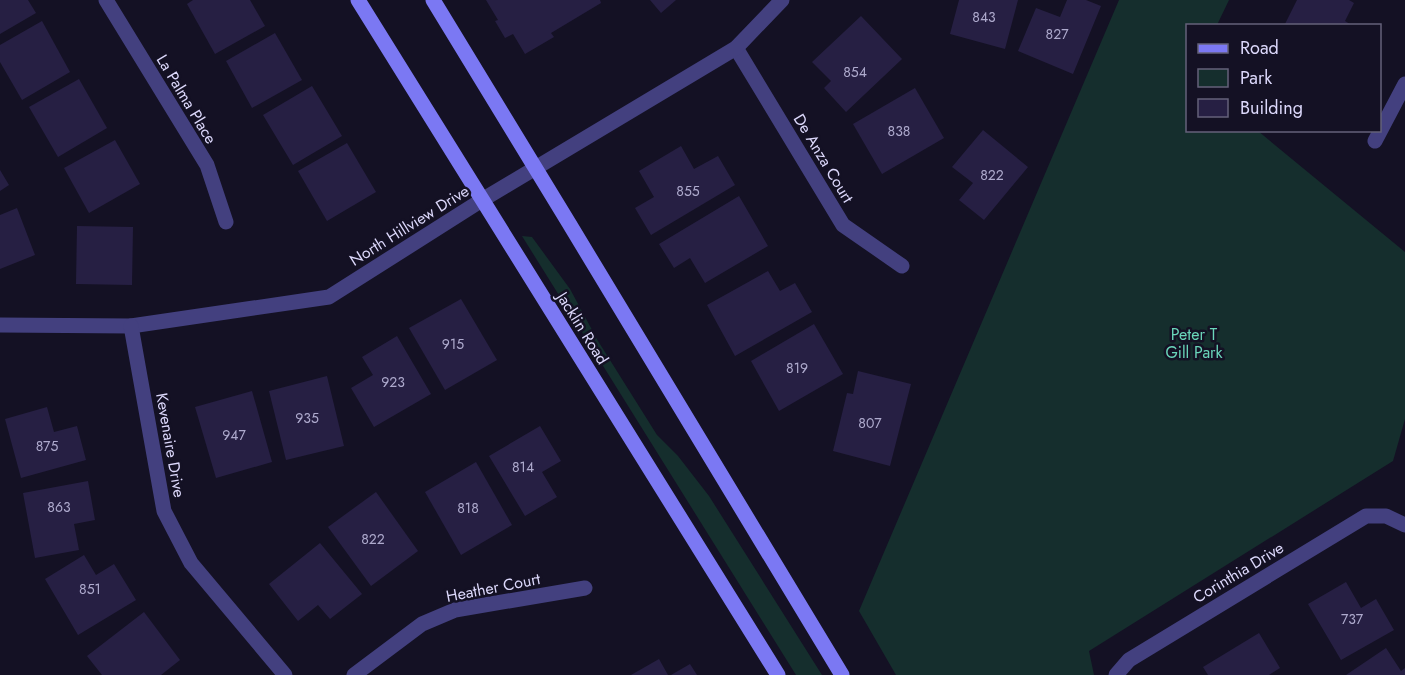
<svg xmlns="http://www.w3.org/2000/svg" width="1405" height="675" viewBox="0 0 1405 675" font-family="Jost,sans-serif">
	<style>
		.green { fill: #152e2d }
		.building { fill: #261f43 }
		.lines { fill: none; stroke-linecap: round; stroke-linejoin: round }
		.minor { stroke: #43407f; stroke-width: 15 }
		.tertiary { stroke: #43407f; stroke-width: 15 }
		.secondary { stroke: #7b78f3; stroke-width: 15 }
		.labels { text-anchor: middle; stroke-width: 5; stroke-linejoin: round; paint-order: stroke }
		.number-label { font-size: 14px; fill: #aeaacd }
		.street-label { font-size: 16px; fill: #dcd8fb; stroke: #141124 }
		.park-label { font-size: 16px; fill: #6ad5ba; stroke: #141124 }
	</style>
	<rect width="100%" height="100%" fill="#141124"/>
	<g class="green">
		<path d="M 1119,0 L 1229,0 L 1217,25 L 1188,26 L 1188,130 L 1258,131 L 1405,252 L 1405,419 L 1393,461 L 1089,651 L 1094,675 L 896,675 L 859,611 Z"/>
		<path d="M 522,236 L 532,237 L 570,289 L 598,341 L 657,435 L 678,456 L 709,496 L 822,675 L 796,675 Z"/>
	</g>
	<g class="building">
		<path d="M 0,0 L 28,0 L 36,13 L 0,34 Z"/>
		<path d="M 193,0 L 250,0 L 265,26 L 215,54 L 187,4 Z"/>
		<path d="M 486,0 L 600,0 L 601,3 L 551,33 L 554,37 L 525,54 L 513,34 L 505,38 L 495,21 L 498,20 Z"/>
		<path d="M 650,0 L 676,0 L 661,13 Z"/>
		<path d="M 959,0 L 1018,0 L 1005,49 L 950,34 Z"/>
		<path d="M 1067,0 L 1086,0 L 1101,6 L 1073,74 L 1018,51 L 1036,8 L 1060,17 Z"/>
		<path d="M 1297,0 L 1349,0 L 1354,3 L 1345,21 L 1353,26 L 1284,26 Z"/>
		<path d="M 861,16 L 902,59 L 846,112 L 824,88 L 831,81 L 812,62 Z"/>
		<path d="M 42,21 L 70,72 L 22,100 L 0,62 L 0,45 Z"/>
		<path d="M 275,33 L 302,80 L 252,108 L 226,61 Z"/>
		<path d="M 79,79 L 107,128 L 58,157 L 29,107 Z"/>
		<path d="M 312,86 L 342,136 L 293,165 L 263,115 Z"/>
		<path d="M 915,88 L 944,138 L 882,174 L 853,124 Z"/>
		<path d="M 983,130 L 1028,167 L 984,220 L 959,200 L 973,183 L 952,167 Z"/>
		<path d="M 115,140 L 140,184 L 89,213 L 64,168 Z"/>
		<path d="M 347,143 L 376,192 L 327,221 L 298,171 Z"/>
		<path d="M 681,146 L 694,169 L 718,156 L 735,185 L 651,235 L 635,208 L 654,197 L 639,171 Z"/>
		<path d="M 0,170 L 9,185 L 0,191 Z"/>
		<path d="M 739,196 L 768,246 L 705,283 L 690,258 L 674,268 L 659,244 Z"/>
		<path d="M 17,208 L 35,255 L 0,269 L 0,215 Z"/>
		<path d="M 77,226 L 133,227 L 132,285 L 76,284 Z"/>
		<path d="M 768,271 L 780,291 L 795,283 L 812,312 L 735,356 L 707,305 Z"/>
		<path d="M 461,299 L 497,360 L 445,390 L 409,328 Z"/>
		<path d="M 814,324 L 843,374 L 779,411 L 751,361 Z"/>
		<path d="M 397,336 L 431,394 L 374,427 L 351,388 L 373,375 L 362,357 Z"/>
		<path d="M 858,371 L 911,384 L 890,466 L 833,451 L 847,393 L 853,394 Z"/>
		<path d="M 327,376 L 344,446 L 286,460 L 269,391 Z"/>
		<path d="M 252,391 L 272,462 L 216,478 L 195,407 Z"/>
		<path d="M 47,407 L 54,432 L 77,426 L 86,460 L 21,478 L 5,419 Z"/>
		<path d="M 540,426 L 561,461 L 542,472 L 557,497 L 525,516 L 489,456 Z"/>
		<path d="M 476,462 L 512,525 L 461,555 L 425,492 Z"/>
		<path d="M 88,481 L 95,520 L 74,524 L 79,550 L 35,558 L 23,493 Z"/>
		<path d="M 376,492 L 418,551 L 371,586 L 328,527 Z"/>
		<path d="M 320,543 L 362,594 L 330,619 L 318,605 L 298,621 L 269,584 Z"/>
		<path d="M 84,555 L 96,575 L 114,564 L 136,600 L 78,635 L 45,579 Z"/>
		<path d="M 1346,582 L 1361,608 L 1376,599 L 1394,630 L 1341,660 L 1308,604 Z"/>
		<path d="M 144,612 L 180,660 L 161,675 L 102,675 L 87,656 Z"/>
		<path d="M 1259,633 L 1280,668 L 1269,675 L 1208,675 L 1203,667 Z"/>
		<path d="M 1386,648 L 1401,671 L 1405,668 L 1405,675 L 1346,675 Z"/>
		<path d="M 659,659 L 668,675 L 631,675 Z"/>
		<path d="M 690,664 L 697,675 L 671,675 Z"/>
	</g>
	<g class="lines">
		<g class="minor">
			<path d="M 106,0 L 207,165 L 226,222"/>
			<path d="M 736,48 L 843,225 L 902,266"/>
			<path d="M 1375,141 L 1405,84"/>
			<path d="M 0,325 L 131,326 L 329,297 L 482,200"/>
			<path d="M 131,326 L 164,511 L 191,563 L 285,675"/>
			<path d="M 354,675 L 422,624 L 455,610 L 585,588"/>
			<path d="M 1116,675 L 1129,660 L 1366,516 L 1386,516 L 1405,525"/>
		</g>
		<path class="tertiary" d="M 482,200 L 736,48 L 782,0"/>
		<g class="secondary">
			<path d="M 358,0 L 778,675"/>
			<path d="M 433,0 C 571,224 705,451 842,675"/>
		</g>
	</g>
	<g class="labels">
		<g class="number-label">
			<text x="984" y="22">843</text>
			<text x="1057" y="39">827</text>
			<text x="855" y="77">854</text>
			<text x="899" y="136">838</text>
			<text x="992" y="180">822</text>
			<text x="688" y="196">855</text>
			<text x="453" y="349">915</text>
			<text x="797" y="373">819</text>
			<text x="393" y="387">923</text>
			<text x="307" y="423">935</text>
			<text x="870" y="428">807</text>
			<text x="234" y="440">947</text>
			<text x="47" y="451">875</text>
			<text x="523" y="472">814</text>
			<text x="59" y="512">863</text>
			<text x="468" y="513">818</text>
			<text x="373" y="544">822</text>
			<text x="90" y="594">851</text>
			<text x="1352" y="624">737</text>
		</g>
		<g class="street-label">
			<text transform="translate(187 99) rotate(59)" y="6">La Palma Place</text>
			<text transform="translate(824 158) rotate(59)" y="6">De Anza Court</text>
			<text transform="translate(409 225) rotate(-32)" y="6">North Hillview Drive</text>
			<text transform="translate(583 328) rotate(58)" y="6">Jacklin Road</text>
			<text transform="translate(171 445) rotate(80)" y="6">Kevenaire Drive</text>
			<text transform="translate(1238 572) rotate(-31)" y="6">Corinthia Drive</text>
			<text transform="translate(493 587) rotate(-11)" y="6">Heather Court</text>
		</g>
		<g class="park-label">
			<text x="1194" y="340">Peter T<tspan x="1194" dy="18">Gill Park</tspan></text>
		</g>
	</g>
	<rect x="1186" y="24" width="195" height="108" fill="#141124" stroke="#64617a" stroke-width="1.5"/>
	<rect x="1198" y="44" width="30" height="9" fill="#7b78f3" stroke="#64617a" stroke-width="1.5"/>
	<text x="1240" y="54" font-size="18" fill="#dcd8fb">Road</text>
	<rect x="1198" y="69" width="30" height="18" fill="#152e2d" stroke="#64617a" stroke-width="1.5"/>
	<text x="1240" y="84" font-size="18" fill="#dcd8fb">Park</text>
	<rect x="1198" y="99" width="30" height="18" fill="#261f43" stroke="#64617a" stroke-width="1.5"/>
	<text x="1240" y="114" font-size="18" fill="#dcd8fb">Building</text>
</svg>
